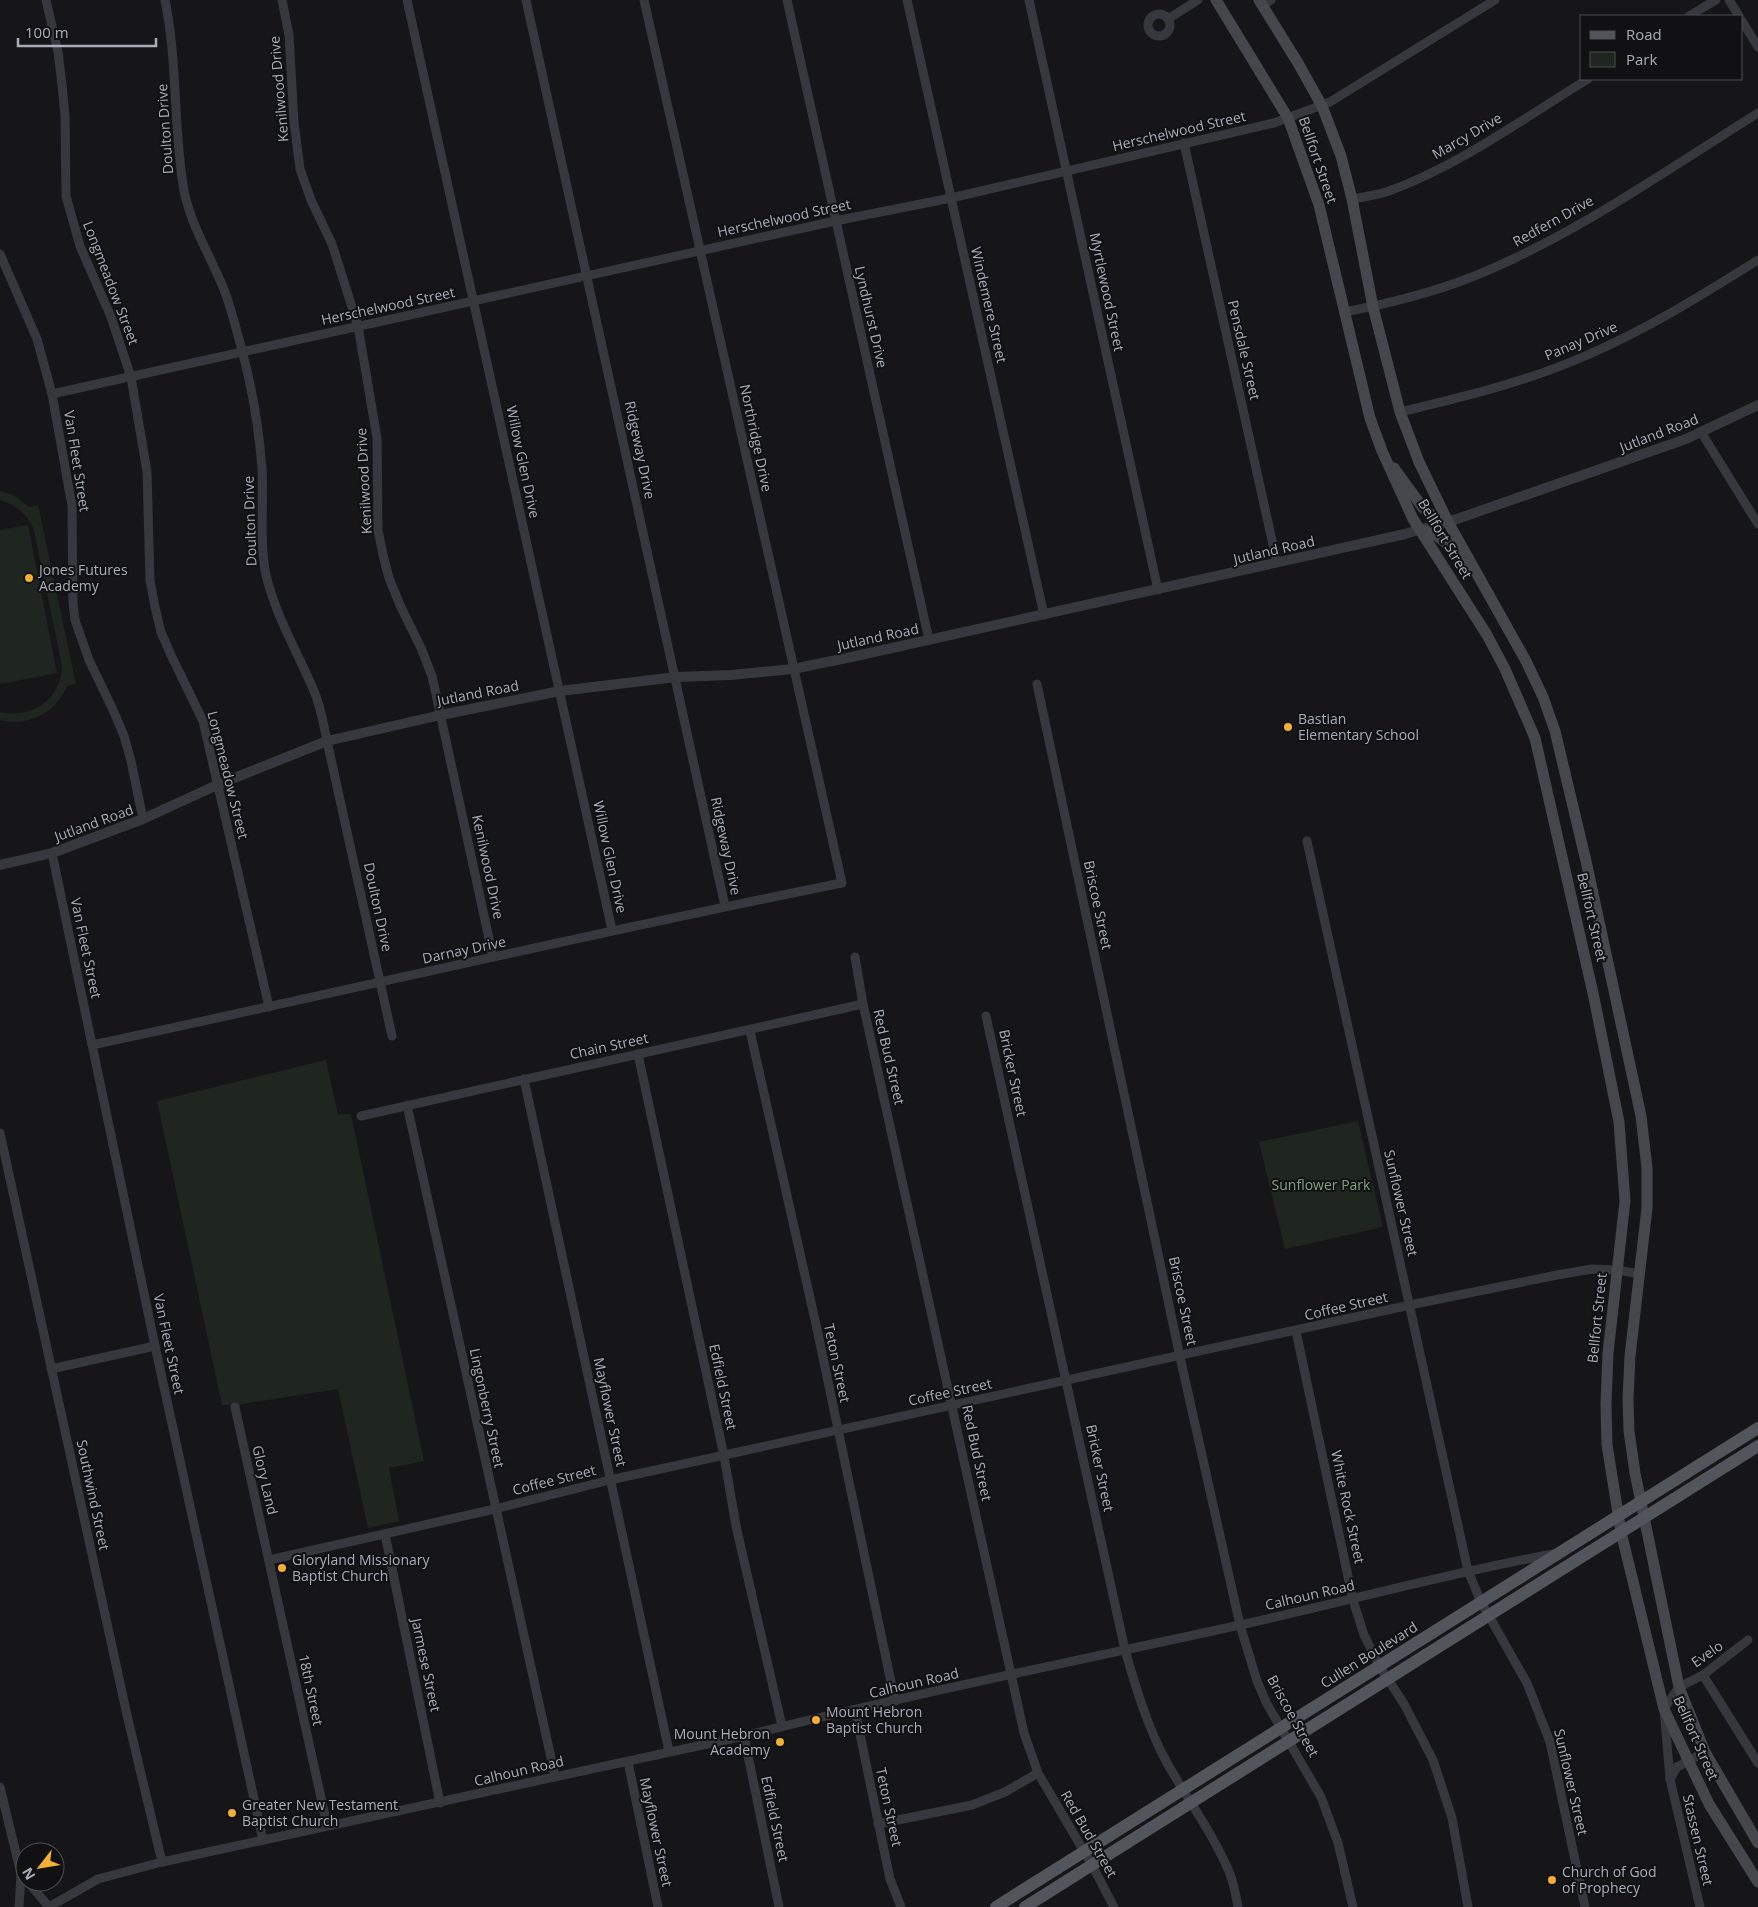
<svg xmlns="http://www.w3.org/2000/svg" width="1758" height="1907" viewBox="0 0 1758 1907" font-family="'Open Sans',sans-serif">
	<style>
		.green { fill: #1e261f }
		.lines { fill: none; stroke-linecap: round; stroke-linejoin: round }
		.minor { stroke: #37383d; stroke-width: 9 }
		.tertiary { stroke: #37383d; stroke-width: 10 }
		.secondary { stroke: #45474d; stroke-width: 11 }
		.primary { stroke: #53555c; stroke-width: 12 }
		.poi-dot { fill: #f2b134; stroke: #111113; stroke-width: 2 }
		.labels { text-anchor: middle; stroke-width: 4; stroke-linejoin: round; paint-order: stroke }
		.street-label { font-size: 14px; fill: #a8adb8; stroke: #111113 }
		.poi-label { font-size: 14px; fill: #a8adb8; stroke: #111113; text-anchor: start }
		.park-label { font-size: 14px; fill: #7fa381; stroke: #111113 }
	</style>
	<rect width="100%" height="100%" fill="#161618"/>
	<g class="green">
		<path d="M 0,491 L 15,496 L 29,507 L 38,505 L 76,684 L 67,686 C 56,713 28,727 0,720 L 0,712 C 32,719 61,700 62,666 L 34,530 C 27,514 17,505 0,500 Z"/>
		<path d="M 28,525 L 57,673 L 0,684 L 0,530 Z"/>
		<path d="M 326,1060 L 338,1115 L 351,1114 L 424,1461 L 389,1468 L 399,1521 L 368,1528 L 338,1389 L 236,1405 L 222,1405 L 157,1101 Z"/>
		<path d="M 1358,1121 L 1383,1227 L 1285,1249 L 1259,1142 Z"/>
	</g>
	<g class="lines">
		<g class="minor">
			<path d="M 46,0 L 58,52 L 62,85 L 65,116 L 66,196 L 80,246 L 111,317 L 131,377 L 147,472 L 150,580 L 155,607 L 161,632 L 171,655 L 203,721 L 269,1007"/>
			<path d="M 165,0 C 178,63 173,128 184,191 C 191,225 210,256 223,287 C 231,307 236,329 242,350 C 252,388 259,429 262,468 C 264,503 259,540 266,575 C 276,618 300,656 316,696 C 321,710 324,726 327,741 L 392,1036"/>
			<path d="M 282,0 L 289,35 L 294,122 L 300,169 L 311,200 L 332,244 L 358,326 L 377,438 L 378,530 L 383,555 L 389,578 L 400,605 L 421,648 L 432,676 L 493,957"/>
			<path d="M 407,0 L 612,930"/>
			<path d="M 526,0 L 725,906"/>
			<path d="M 787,0 L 929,640"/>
			<path d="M 907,0 L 1044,615"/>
			<path d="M 1029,0 L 1158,590"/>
			<path d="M 1729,0 L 1739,16"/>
			<path d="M 1262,6 L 1271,0"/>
			<circle cx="1159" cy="25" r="11"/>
			<path d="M 1689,16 L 1716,0"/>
			<path d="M 1168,19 L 1198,0"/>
			<path d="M 1742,21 L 1758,47"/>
			<path d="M 1184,143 L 1277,563"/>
			<path d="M 1352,199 C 1365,197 1378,195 1389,191 C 1460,165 1524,118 1588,79"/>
			<path d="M 0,254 L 37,339 L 52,394 L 72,506 L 73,603 L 75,620 L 89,660 L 114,712 L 124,736 L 131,761 L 143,819"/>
			<path d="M 1344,312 C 1387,304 1431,293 1472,277 C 1574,236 1665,171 1758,113"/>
			<path d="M 52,394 L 835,221 L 951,198 L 1274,123 L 1330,102 L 1495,0"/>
			<path d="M 1400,412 C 1463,397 1526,382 1585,356 C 1646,330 1702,295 1758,260"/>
			<path d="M 1701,432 L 1758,524"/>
			<path d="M 1037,684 L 1180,1357 L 1240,1625 L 1257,1681 L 1267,1704 L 1321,1797 L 1338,1843 L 1353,1907"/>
			<path d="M 1307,841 L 1468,1571 L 1481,1602 L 1527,1683 L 1550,1742 L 1585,1907"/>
			<path d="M 52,853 L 155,1346 L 263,1840"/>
			<path d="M 855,957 L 863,1004 L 1024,1733 L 1038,1773 L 1092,1865 L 1114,1907"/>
			<path d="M 986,1016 L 1125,1650 C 1136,1688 1147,1726 1166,1761 C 1187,1799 1213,1833 1230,1874 C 1234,1884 1236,1896 1238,1907"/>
			<path d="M 750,1031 L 817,1329 L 895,1701"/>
			<path d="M 92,1045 C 342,992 591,933 842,883 L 644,0"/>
			<path d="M 638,1054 L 724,1456 L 736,1526 L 782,1726"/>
			<path d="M 524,1079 L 669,1751"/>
			<path d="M 407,1105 L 555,1776"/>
			<path d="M 361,1116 L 863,1004"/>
			<path d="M 0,1133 L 127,1715 L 162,1862"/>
			<path d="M 1296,1331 L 1353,1600 L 1364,1635 L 1380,1667 L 1404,1704 L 1433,1760 L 1452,1818 L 1468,1907"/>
			<path d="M 51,1369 L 155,1346"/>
			<path d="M 235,1407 L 327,1825"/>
			<path d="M 385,1534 L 440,1803"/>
			<path d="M 269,1560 L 495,1509 L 610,1480 L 1410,1305 L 1557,1275 L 1592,1269 L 1617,1270 L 1640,1274"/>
			<path d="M 1703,1675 L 1758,1763"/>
			<path d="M 855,1710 L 890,1879 L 901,1907"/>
			<path d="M 744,1736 L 779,1907"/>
			<path d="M 628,1762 L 658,1907"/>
			<path d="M 1670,1779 L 1677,1767 L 1705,1752"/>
			<path d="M 0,1787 L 21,1874 L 25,1879"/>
			<path d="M 878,1824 L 972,1805 L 1005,1792 L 1038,1773"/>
			<path d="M 28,1882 L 49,1907"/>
			<path d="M 19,1907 L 21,1874"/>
			<path d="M 49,1907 L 98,1879 L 162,1862 L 744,1736 C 908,1695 1075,1661 1240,1625 C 1345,1602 1448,1573 1553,1554"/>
			<path d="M 1700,1907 L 1670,1779 L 1664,1709 L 1679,1687 L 1703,1675 L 1748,1640"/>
		</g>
		<path class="tertiary" d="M 0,865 L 52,853 L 143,819 L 217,785 L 327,741 L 441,715 L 560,691 L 676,677 L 731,675 L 793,669 L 856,656 L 1405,534 L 1457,519 L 1686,439 L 1758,405"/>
		<g class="secondary">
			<path d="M 1216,0 L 1288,118 L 1319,205 L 1370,418 L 1382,451 L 1413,519 L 1487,635 L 1505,669 L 1535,738 L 1593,993 L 1619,1122 L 1625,1201 L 1608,1353 L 1606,1404 L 1607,1445 L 1621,1532 L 1664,1709 L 1709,1804 L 1758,1882"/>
			<path d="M 1259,0 L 1298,63 L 1322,106 L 1341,156 L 1352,199 L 1373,307 L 1400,412 L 1419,462 L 1448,522 L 1526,661 L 1543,697 L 1555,731 L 1586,861 L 1641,1116 L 1647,1168 L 1647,1208 L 1630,1356 L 1628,1399 L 1629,1431 L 1635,1473 L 1679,1687 L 1705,1752 L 1758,1843"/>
			<path d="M 1394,468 L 1423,508 L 1433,516 L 1448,522"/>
			<path d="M 1420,530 C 1441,532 1454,552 1467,566"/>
		</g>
		<g class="primary">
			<path d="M 996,1907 L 1758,1428"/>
			<path d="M 1025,1907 L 1758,1446"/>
		</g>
	</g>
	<g class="poi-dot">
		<circle cx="29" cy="578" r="5"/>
		<circle cx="1288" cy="727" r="5"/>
		<circle cx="282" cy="1568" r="5"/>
		<circle cx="816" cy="1720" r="5"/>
		<circle cx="780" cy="1742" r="5"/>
		<circle cx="232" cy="1813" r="5"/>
		<circle cx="1552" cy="1880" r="5"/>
	</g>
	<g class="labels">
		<g class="street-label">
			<text transform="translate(279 89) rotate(-95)" y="5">Kenilwood Drive</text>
			<text transform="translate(165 129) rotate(-94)" y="5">Doulton Drive</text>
			<text transform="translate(1179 131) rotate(-13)" y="5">Herschelwood Street</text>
			<text transform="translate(1467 136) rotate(-30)" y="5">Marcy Drive</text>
			<text transform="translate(1318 160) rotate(71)" y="5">Bellfort Street</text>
			<text transform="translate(784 218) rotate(-12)" y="5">Herschelwood Street</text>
			<text transform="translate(1553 221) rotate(-29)" y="5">Redfern Drive</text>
			<text transform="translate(111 283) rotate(69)" y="5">Longmeadow Street</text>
			<text transform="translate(1107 292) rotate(78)" y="5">Myrtlewood Street</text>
			<text transform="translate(989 305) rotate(77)" y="5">Windemere Street</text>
			<text transform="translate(388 306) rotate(-12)" y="5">Herschelwood Street</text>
			<text transform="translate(871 317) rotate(77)" y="5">Lyndhurst Drive</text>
			<text transform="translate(1581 341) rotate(-23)" y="5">Panay Drive</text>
			<text transform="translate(1244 350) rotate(77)" y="5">Pensdale Street</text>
			<text transform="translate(1659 433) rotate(-21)" y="5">Jutland Road</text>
			<text transform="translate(756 438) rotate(78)" y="5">Northridge Drive</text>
			<text transform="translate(640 450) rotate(78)" y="5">Ridgeway Drive</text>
			<text transform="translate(77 461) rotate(81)" y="5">Van Fleet Street</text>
			<text transform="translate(523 462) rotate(78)" y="5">Willow Glen Drive</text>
			<text transform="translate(364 481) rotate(-93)" y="5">Kenilwood Drive</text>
			<text transform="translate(250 521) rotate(-92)" y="5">Doulton Drive</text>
			<text transform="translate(1445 539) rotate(59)" y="5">Bellfort Street</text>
			<text transform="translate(1274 550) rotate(-13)" y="5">Jutland Road</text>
			<text transform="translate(878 637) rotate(-12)" y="5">Jutland Road</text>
			<text transform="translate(478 693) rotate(-11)" y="5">Jutland Road</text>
			<text transform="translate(228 775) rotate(76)" y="5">Longmeadow Street</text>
			<text transform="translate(94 823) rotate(-20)" y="5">Jutland Road</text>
			<text transform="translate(726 846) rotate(78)" y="5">Ridgeway Drive</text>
			<text transform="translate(610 857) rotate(78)" y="5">Willow Glen Drive</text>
			<text transform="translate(488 867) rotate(78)" y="5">Kenilwood Drive</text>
			<text transform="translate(1098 905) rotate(78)" y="5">Briscoe Street</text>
			<text transform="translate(378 907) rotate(78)" y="5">Doulton Drive</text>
			<text transform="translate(1592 917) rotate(77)" y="5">Bellfort Street</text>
			<text transform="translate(86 948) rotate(78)" y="5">Van Fleet Street</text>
			<text transform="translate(464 950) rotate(-12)" y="5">Darnay Drive</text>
			<text transform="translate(609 1046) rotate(-12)" y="5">Chain Street</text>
			<text transform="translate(889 1057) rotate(77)" y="5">Red Bud Street</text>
			<text transform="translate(1013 1073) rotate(78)" y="5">Bricker Street</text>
			<text transform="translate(1401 1203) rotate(77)" y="5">Sunflower Street</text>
			<text transform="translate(1183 1301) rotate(78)" y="5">Briscoe Street</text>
			<text transform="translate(1346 1306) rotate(-13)" y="5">Coffee Street</text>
			<text transform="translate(1597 1318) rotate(-84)" y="5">Bellfort Street</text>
			<text transform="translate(169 1344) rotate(78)" y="5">Van Fleet Street</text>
			<text transform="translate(837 1363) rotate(78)" y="5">Teton Street</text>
			<text transform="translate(723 1387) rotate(78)" y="5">Edfield Street</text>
			<text transform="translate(950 1392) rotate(-12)" y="5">Coffee Street</text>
			<text transform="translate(487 1408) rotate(78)" y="5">Lingonberry Street</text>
			<text transform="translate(610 1412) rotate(78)" y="5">Mayflower Street</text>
			<text transform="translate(977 1453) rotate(78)" y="5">Red Bud Street</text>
			<text transform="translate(1100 1468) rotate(78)" y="5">Bricker Street</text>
			<text transform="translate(265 1480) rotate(77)" y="5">Glory Land</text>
			<text transform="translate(554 1480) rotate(-14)" y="5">Coffee Street</text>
			<text transform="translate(93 1495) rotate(78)" y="5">Southwind Street</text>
			<text transform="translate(1348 1507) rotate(78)" y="5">White Rock Street</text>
			<text transform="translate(1310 1595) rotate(-13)" y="5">Calhoun Road</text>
			<text transform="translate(1707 1654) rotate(-35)" y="5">Evelo</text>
			<text transform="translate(1369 1655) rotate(-32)" y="5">Cullen Boulevard</text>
			<text transform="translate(426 1665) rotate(78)" y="5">Jarmese Street</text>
			<text transform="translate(914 1683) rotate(-13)" y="5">Calhoun Road</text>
			<text transform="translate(311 1690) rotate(78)" y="5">18th Street</text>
			<text transform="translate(1293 1716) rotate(61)" y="5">Briscoe Street</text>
			<text transform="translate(1696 1738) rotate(66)" y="5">Bellfort Street</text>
			<text transform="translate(519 1771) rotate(-13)" y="5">Calhoun Road</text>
			<text transform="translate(1571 1782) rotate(77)" y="5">Sunflower Street</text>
			<text transform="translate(889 1807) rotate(78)" y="5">Teton Street</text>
			<text transform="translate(775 1819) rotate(78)" y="5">Edfield Street</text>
			<text transform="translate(656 1832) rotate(78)" y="5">Mayflower Street</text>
			<text transform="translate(1089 1834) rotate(60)" y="5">Red Bud Street</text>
			<text transform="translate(1698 1840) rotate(77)" y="5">Stassen Street</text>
		</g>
		<g class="poi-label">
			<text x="39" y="575">Jones Futures<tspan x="39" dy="16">Academy</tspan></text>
			<text x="1298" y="724">Bastian<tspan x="1298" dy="16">Elementary School</tspan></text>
			<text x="292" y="1565">Gloryland Missionary<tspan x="292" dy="16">Baptist Church</tspan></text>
			<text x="826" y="1717">Mount Hebron<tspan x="826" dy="16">Baptist Church</tspan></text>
			<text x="770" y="1739" text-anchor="end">Mount Hebron<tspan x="770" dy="16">Academy</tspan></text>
			<text x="242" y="1810">Greater New Testament<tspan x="242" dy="16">Baptist Church</tspan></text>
			<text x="1562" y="1877">Church of God<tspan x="1562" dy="16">of Prophecy</tspan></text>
		</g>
		<g class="park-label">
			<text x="1321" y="1190">Sunflower Park</text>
		</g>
	</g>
	<rect x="1580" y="15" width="162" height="65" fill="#111113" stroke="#4d4f55"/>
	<rect x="1590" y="31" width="25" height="8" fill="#53555c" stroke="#4d4f55"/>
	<text x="1626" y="40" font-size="15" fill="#a8adb8">Road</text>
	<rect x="1590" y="52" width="25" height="15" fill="#1e261f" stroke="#4d4f55"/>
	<text x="1626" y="65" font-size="15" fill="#a8adb8">Park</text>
	<g transform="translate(40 1867) rotate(239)"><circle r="24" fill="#111113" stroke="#4d4f55"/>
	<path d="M0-4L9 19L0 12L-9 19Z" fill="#f2b134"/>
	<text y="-8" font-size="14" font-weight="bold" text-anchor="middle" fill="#a8adb8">N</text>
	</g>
	<path d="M18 38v8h138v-8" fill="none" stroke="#a8adb8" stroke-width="2.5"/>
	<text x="25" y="38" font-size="15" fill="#a8adb8" stroke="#111113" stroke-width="4" paint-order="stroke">100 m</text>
</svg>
